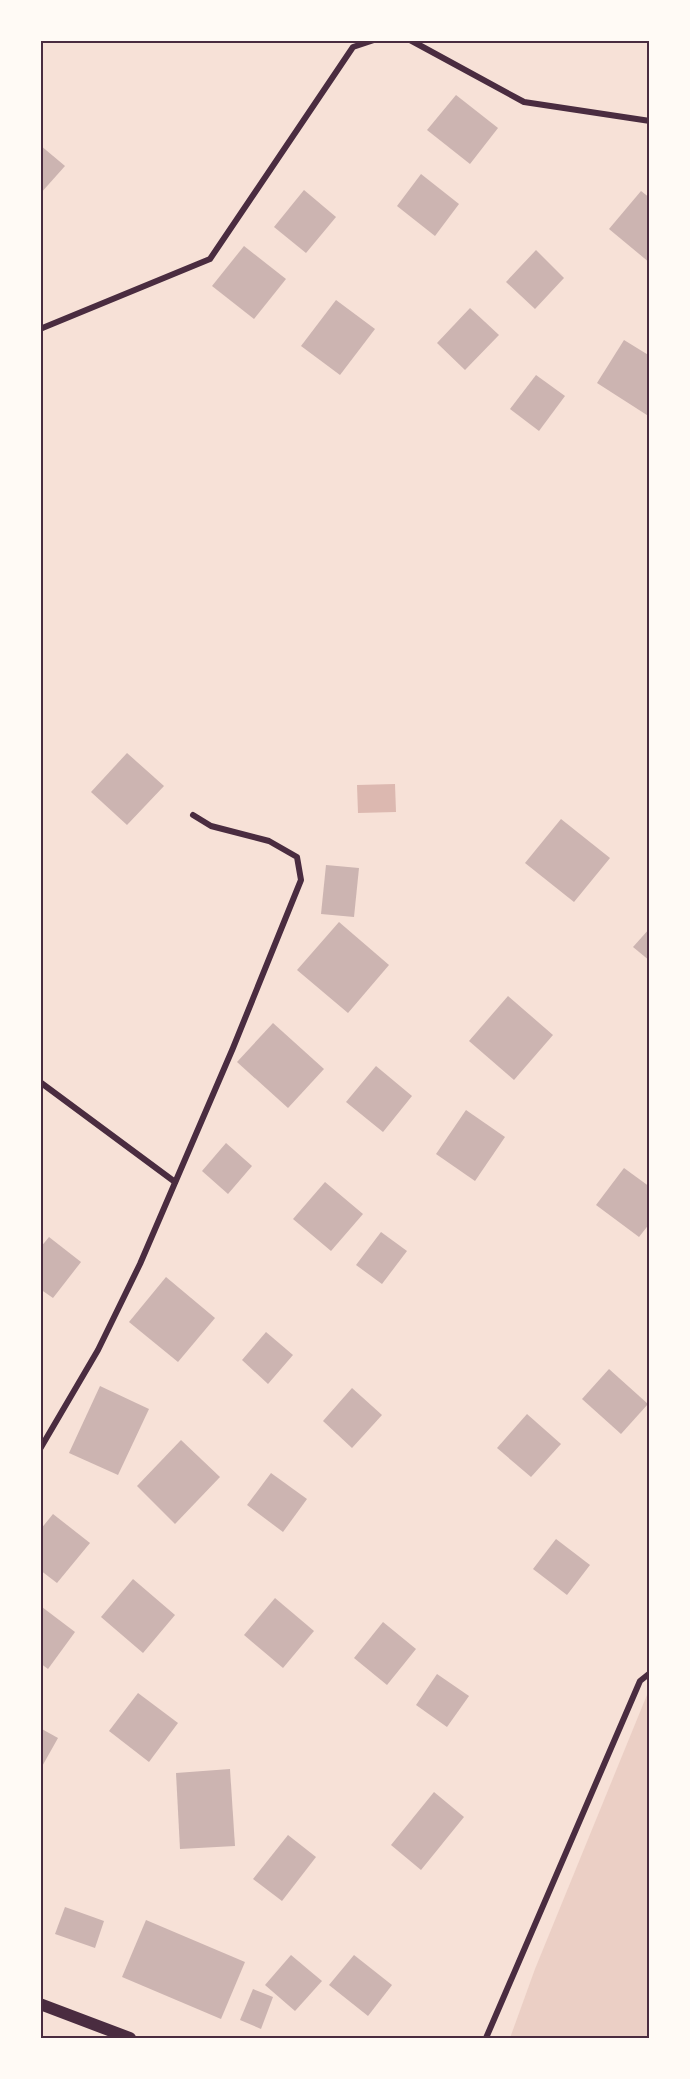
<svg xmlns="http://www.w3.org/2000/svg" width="690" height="2079" viewBox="0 0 690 2079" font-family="Figtree,sans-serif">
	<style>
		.green { fill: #ebcfc5 }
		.water { fill: #dcb8b0 }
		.building { fill: #ccb4b1 }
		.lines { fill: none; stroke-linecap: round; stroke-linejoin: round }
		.minor { stroke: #4a2c40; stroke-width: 6 }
		.secondary { stroke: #4a2c40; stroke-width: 12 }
		.neatline { fill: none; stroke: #4a2c40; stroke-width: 2 }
	</style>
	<rect width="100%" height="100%" fill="#f7e1d7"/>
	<path class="green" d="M 649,1690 L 649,2038 L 510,2038 L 535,1969 Z"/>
	<path class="water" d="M 395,784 L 396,812 L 358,813 L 357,785 Z"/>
	<g class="building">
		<path d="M 456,95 L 498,128 L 470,164 L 427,130 Z"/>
		<path d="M 40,145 L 65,166 L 40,194 Z"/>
		<path d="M 421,174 L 459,204 L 435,236 L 397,206 Z"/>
		<path d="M 304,190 L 336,217 L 306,253 L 274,227 Z"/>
		<path d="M 641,191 L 650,198 L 650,263 L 609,229 Z"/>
		<path d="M 244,246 L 286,279 L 254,319 L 212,286 Z"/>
		<path d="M 536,250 L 564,278 L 535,309 L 506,282 Z"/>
		<path d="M 336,300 L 375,329 L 340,375 L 301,346 Z"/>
		<path d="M 470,308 L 499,335 L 465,370 L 437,343 Z"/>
		<path d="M 624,340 L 650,356 L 650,417 L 597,383 Z"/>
		<path d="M 536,375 L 565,396 L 539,431 L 510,409 Z"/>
		<path d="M 127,753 L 164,786 L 127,825 L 91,792 Z"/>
		<path d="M 561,819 L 610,858 L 574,902 L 525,863 Z"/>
		<path d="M 326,865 L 359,868 L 354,917 L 321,914 Z"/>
		<path d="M 339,922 L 389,965 L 348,1013 L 297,970 Z"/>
		<path d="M 650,928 L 650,961 L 633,947 Z"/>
		<path d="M 508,996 L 553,1035 L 514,1080 L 469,1041 Z"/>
		<path d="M 273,1023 L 324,1069 L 288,1108 L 237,1062 Z"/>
		<path d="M 376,1066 L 412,1096 L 383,1132 L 346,1102 Z"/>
		<path d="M 466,1110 L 505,1137 L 475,1181 L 436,1154 Z"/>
		<path d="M 226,1143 L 252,1166 L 228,1194 L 202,1171 Z"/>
		<path d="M 624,1168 L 650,1187 L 650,1223 L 639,1237 L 596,1205 Z"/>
		<path d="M 325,1182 L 363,1214 L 331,1251 L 293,1219 Z"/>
		<path d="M 381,1232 L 407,1251 L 382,1284 L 356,1265 Z"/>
		<path d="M 49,1237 L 81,1262 L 53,1298 L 40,1289 L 40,1248 Z"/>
		<path d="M 166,1277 L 215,1318 L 178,1362 L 129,1322 Z"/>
		<path d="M 266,1332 L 293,1355 L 268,1384 L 242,1360 Z"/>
		<path d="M 609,1369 L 648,1404 L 621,1434 L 582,1399 Z"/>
		<path d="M 100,1386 L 149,1409 L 118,1475 L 69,1453 Z"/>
		<path d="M 352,1388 L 382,1415 L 352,1448 L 323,1421 Z"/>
		<path d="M 527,1414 L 561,1444 L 531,1477 L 497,1448 Z"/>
		<path d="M 181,1440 L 220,1477 L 175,1524 L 137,1486 Z"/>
		<path d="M 271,1473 L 307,1499 L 283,1532 L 247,1505 Z"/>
		<path d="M 53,1514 L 90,1543 L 57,1583 L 40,1570 L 40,1530 Z"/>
		<path d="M 556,1539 L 590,1565 L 567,1595 L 533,1569 Z"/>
		<path d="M 133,1579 L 175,1615 L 143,1653 L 101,1617 Z"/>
		<path d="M 275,1598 L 314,1631 L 283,1668 L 244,1635 Z"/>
		<path d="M 42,1607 L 75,1632 L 48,1669 L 40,1663 Z"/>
		<path d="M 383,1622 L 416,1649 L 387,1685 L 354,1658 Z"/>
		<path d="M 437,1674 L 469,1696 L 447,1727 L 416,1705 Z"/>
		<path d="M 138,1693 L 178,1723 L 149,1762 L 109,1731 Z"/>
		<path d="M 40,1728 L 58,1738 L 40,1770 Z"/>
		<path d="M 230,1769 L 235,1846 L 180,1849 L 176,1773 Z"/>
		<path d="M 434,1792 L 464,1817 L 421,1870 L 391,1845 Z"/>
		<path d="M 288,1835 L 316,1857 L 282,1901 L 253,1879 Z"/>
		<path d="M 65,1907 L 104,1921 L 95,1948 L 55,1934 Z"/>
		<path d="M 146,1920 L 245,1962 L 221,2019 L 122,1977 Z"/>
		<path d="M 291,1955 L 322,1981 L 295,2011 L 265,1985 Z"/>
		<path d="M 354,1955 L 392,1985 L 368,2016 L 329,1985 Z"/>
		<path d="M 253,1989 L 273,1997 L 261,2029 L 240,2020 Z"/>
	</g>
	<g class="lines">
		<g class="minor">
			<path d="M 410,40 L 524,102 L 650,121"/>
			<path d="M 40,329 L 210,259 L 353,47 L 374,40"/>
			<path d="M 40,1082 L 175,1182"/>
			<path d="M 40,1449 L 98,1350 L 140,1264 L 233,1048 L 301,880 L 297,857 L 269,841 L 211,826 L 193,815"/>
			<path d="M 486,2038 L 640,1681 L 650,1673"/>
		</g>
		<path class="secondary" d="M 40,2004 L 130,2038"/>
	</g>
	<rect width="690" height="2079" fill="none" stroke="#fffaf5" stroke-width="84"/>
	<rect x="42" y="42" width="606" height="1995" class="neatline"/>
</svg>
